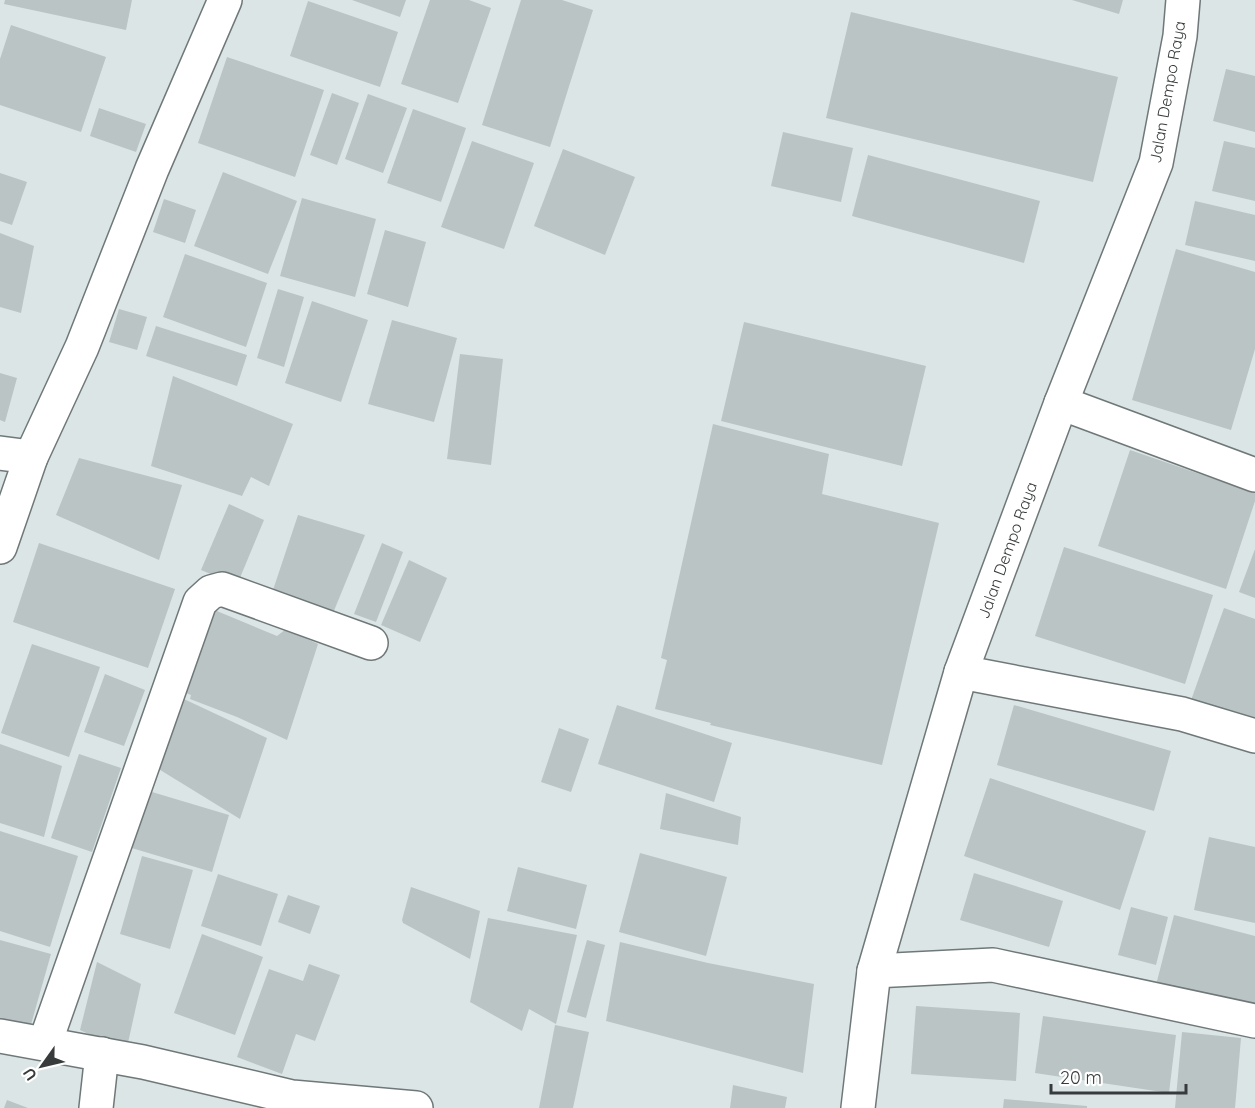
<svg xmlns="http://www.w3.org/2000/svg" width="1255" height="1108" viewBox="0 0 1255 1108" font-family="Quicksand,sans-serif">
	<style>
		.building { fill: #bac4c4 }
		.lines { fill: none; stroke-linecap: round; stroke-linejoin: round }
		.minor-casing { stroke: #6f7878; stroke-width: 36 }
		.primary-casing { stroke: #6f7878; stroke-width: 36 }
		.minor { stroke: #fff; stroke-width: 33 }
		.primary { stroke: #fff; stroke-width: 33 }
		.labels { text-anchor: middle; stroke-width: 4.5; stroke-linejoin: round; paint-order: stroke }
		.street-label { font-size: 16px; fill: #383b3c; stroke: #fff }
	</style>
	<rect width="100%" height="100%" fill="#dce5e6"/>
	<g class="building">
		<path d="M 5,0 L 132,0 L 126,30 L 4,4 Z"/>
		<path d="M 352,0 L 406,0 L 400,17 Z"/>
		<path d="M 430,0 L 469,0 L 491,8 L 458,103 L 401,84 Z"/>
		<path d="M 521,0 L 562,0 L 593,10 L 550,147 L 482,125 Z"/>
		<path d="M 1072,0 L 1123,0 L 1119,14 Z"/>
		<path d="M 308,1 L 398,32 L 380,87 L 290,56 Z"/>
		<path d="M 851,12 L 1118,77 L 1093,182 L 826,118 Z"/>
		<path d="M 11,25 L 106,57 L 81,132 L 0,105 L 0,59 Z"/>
		<path d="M 227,57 L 324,90 L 295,177 L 198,143 Z"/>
		<path d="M 1226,69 L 1255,76 L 1255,132 L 1213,121 Z"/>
		<path d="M 332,93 L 359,103 L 337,165 L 310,155 Z"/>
		<path d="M 368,94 L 407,108 L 383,173 L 345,159 Z"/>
		<path d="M 99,108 L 146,124 L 136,152 L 90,136 Z"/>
		<path d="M 413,109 L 466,128 L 441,202 L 387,183 Z"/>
		<path d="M 783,132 L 853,148 L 841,202 L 771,186 Z"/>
		<path d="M 472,141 L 534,163 L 504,249 L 441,227 Z"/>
		<path d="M 1224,141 L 1255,148 L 1255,201 L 1212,191 Z"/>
		<path d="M 563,149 L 635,177 L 605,255 L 534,226 Z"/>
		<path d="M 868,155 L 1040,201 L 1024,263 L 852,216 Z"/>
		<path d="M 223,172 L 297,201 L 268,274 L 194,246 Z"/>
		<path d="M 0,173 L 27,182 L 12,225 L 0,221 Z"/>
		<path d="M 302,198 L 376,219 L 355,297 L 280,276 Z"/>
		<path d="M 164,199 L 196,210 L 185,243 L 153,232 Z"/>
		<path d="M 1195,201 L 1255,215 L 1255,261 L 1185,245 Z"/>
		<path d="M 385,230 L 426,242 L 408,307 L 367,294 Z"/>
		<path d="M 0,233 L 34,246 L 21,313 L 0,307 Z"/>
		<path d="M 1176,249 L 1255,272 L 1255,349 L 1231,430 L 1132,400 Z"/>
		<path d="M 185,254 L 267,283 L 246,347 L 163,317 Z"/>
		<path d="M 278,289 L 304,297 L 284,367 L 257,358 Z"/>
		<path d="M 312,301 L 368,320 L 341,402 L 285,383 Z"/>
		<path d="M 119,309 L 147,317 L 137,350 L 109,342 Z"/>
		<path d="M 392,320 L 457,338 L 434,422 L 368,404 Z"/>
		<path d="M 744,322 L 926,366 L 902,466 L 721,421 Z"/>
		<path d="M 156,326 L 247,355 L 237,386 L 146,356 Z"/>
		<path d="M 460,354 L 503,359 L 491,465 L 447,459 Z"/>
		<path d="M 0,373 L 17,378 L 5,422 L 0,420 Z"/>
		<path d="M 173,376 L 293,424 L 269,486 L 251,477 L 242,496 L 151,466 Z"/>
		<path d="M 713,424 L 829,454 L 822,494 L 939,523 L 882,765 L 710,725 L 711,723 L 655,709 L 667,660 L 661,658 Z"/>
		<path d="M 1130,450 L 1255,493 L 1255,501 L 1226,589 L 1098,546 Z"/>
		<path d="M 79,458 L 182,485 L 159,560 L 56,515 Z"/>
		<path d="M 229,504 L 264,520 L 237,585 L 201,570 Z"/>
		<path d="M 298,515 L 365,535 L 331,618 L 272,593 Z"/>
		<path d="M 39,543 L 175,589 L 148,668 L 13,622 Z"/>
		<path d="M 382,543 L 403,552 L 376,622 L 354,614 Z"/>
		<path d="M 1064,547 L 1213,595 L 1185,684 L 1035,636 Z"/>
		<path d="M 1255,549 L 1255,598 L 1239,592 Z"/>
		<path d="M 409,560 L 447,578 L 420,642 L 381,625 Z"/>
		<path d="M 1224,608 L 1255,619 L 1255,726 L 1190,703 Z"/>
		<path d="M 212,609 L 277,636 L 286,629 L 318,644 L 287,740 L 237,717 L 190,699 L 191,695 L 181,691 Z"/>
		<path d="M 32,644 L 100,667 L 69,757 L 1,733 Z"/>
		<path d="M 105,674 L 145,690 L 124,746 L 84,732 Z"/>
		<path d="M 171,693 L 267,738 L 240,819 L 157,768 Z"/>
		<path d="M 617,705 L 732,743 L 714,802 L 598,764 Z"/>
		<path d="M 1014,705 L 1171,751 L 1154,811 L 997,765 Z"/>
		<path d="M 559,728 L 589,739 L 571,792 L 541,782 Z"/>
		<path d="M 0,744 L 62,766 L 44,837 L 0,823 Z"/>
		<path d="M 79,754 L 121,768 L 92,852 L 51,838 Z"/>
		<path d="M 990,778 L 1146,831 L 1120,910 L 964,856 Z"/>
		<path d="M 142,789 L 229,815 L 212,872 L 125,846 Z"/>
		<path d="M 666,793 L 741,817 L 738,845 L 660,829 Z"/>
		<path d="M 0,831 L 78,856 L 50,947 L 0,931 Z"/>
		<path d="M 1209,837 L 1255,847 L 1255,923 L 1194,910 Z"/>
		<path d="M 640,853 L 727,877 L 706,956 L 619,932 Z"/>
		<path d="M 142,856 L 193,870 L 170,949 L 120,934 Z"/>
		<path d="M 518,867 L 587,885 L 576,929 L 507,911 Z"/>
		<path d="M 974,873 L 1063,901 L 1049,947 L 960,920 Z"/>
		<path d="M 218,874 L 278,894 L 261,946 L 201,926 Z"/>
		<path d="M 411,887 L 480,911 L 470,959 L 403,923 L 402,920 Z"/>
		<path d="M 288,895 L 320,906 L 310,934 L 278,922 Z"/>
		<path d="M 1131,907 L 1168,917 L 1156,965 L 1118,955 Z"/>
		<path d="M 1174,915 L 1255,936 L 1255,1010 L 1156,985 Z"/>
		<path d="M 488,918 L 577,935 L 556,1024 L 529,1009 L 522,1031 L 470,1002 Z"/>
		<path d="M 202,934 L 263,957 L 235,1035 L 174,1013 Z"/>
		<path d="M 0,940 L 51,954 L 28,1035 L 0,1026 Z"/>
		<path d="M 587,940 L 605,945 L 586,1018 L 567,1012 Z"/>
		<path d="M 620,942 L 708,963 L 814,984 L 803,1073 L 606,1021 Z"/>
		<path d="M 97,962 L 141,984 L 126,1052 L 80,1030 Z"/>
		<path d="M 309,964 L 340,975 L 315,1041 L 296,1034 L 282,1074 L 237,1057 L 269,969 L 303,981 Z"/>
		<path d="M 916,1006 L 1020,1013 L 1016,1081 L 911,1074 Z"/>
		<path d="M 1043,1016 L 1176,1035 L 1169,1093 L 1035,1073 Z"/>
		<path d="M 555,1025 L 589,1032 L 573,1108 L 539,1108 Z"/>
		<path d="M 1182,1032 L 1241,1038 L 1235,1108 L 1175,1108 Z"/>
		<path d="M 733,1085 L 787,1097 L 785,1108 L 730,1108 Z"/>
		<path d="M 1004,1099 L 1087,1106 L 1087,1108 L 1003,1108 Z"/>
		<path d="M 7,1100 L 28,1108 L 4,1108 Z"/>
	</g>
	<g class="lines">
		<defs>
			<g id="minor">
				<path d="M 1061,403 L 1255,475"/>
				<path d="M 0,453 L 31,457"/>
				<path d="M 0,547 L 31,457 L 82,347 L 152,169 L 225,0"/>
				<path d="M 961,672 L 1182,714 L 1255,736"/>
				<path d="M 874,971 L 993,965 L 1255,1021"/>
				<path d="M 0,1036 L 143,1062 L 292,1097 L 416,1108"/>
				<path d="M 45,1043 L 200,602 L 211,592 L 222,589 L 371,643"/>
				<path d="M 96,1108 L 102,1054"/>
			</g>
			<path id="primary" d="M 858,1108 L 874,971 L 961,672 L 1061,403 L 1156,163 L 1180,36 L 1183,0"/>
		</defs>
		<use href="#minor" class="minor-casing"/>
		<use href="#primary" class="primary-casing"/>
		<use href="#minor" class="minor"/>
		<use href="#primary" class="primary"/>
	</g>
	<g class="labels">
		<g class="street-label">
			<text transform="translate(1167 92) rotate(-80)" y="6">Jalan Dempo Raya</text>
			<text transform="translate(1007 550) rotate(-70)" y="6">Jalan Dempo Raya</text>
		</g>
	</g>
	<g transform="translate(42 1066) rotate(236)" stroke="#ffffff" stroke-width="4.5" paint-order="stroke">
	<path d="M0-4.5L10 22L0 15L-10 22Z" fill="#383b3c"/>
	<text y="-9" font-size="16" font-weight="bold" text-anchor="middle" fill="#383b3c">U</text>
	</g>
	<path d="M1051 1084v9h135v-9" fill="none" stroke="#383b3c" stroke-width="3"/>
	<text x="1060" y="1084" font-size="18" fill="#383b3c" stroke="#ffffff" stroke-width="4.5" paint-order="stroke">20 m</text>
</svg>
